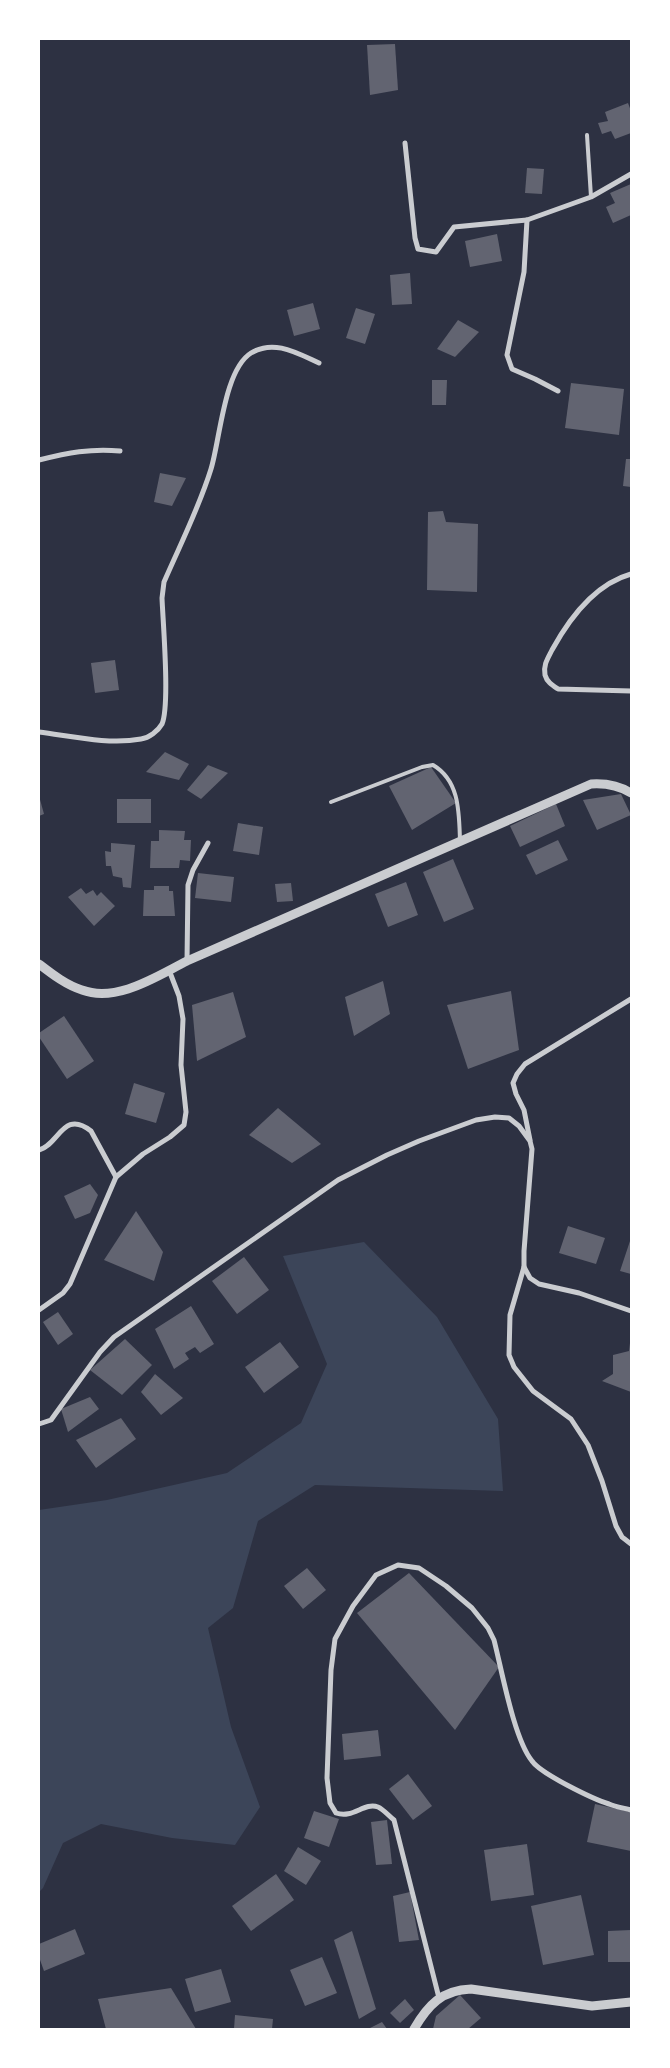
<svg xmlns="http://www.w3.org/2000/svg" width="670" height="2068" viewBox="0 0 670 2068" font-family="Karla,sans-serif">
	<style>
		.green { fill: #3c4559 }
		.building { fill: #626471 }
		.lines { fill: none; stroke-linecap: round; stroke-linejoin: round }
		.service { stroke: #caccd0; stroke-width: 4 }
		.minor { stroke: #caccd0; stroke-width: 5 }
		.tertiary { stroke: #caccd0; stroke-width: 9 }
	</style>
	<rect width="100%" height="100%" fill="#2d3142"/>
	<path class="green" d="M 364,1242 L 437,1317 L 498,1419 L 503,1491 L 315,1485 L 258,1521 L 233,1608 L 208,1628 L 231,1727 L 260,1807 L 235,1845 L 172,1838 L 101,1824 L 63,1843 L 43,1888 L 39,1892 L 39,1510 L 107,1500 L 227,1473 L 301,1423 L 327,1364 L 283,1256 Z"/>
	<g class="building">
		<path d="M 395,44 L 398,90 L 370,95 L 367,45 Z"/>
		<path d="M 628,103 L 631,111 L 631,133 L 615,139 L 611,131 L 602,134 L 598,123 L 608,121 L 605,112 Z"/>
		<path d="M 527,168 L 544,169 L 542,194 L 525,193 Z"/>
		<path d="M 631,184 L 631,215 L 613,223 L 606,207 L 615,203 L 610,193 Z"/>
		<path d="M 497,234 L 502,261 L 470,267 L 465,241 Z"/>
		<path d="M 410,273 L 412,304 L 392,305 L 390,275 Z"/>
		<path d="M 313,303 L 320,329 L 294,336 L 287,310 Z"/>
		<path d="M 356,308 L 375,314 L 365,344 L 346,338 Z"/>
		<path d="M 458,320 L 479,332 L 455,357 L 437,349 Z"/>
		<path d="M 432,380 L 447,380 L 446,405 L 432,405 Z"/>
		<path d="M 571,383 L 624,389 L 619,435 L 565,428 Z"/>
		<path d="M 626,459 L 631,459 L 631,487 L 623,486 Z"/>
		<path d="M 160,473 L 186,478 L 172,506 L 154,502 Z"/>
		<path d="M 443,511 L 446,522 L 478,524 L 477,592 L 427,590 L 428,512 Z"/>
		<path d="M 115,660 L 119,690 L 95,693 L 91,663 Z"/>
		<path d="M 165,752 L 189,764 L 179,780 L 146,772 Z"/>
		<path d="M 208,765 L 228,773 L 201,799 L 187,790 Z"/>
		<path d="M 431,767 L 456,803 L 412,830 L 389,786 Z"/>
		<path d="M 621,794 L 631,815 L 597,830 L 583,800 Z"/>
		<path d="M 39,796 L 44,814 L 39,816 Z"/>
		<rect x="117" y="799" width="34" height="24"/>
		<path d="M 556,804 L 565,826 L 520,847 L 510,826 Z"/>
		<path d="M 238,823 L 263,827 L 259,855 L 233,851 Z"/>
		<path d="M 159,830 L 185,831 L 184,840 L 191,840 L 190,861 L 180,860 L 179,868 L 150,868 L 151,841 L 159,841 Z"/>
		<path d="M 558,840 L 568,860 L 536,875 L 526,855 Z"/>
		<path d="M 111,843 L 135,845 L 131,888 L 123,887 L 122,878 L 113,876 L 111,866 L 106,866 L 105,851 L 111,852 Z"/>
		<path d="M 453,859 L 474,909 L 444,922 L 423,872 Z"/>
		<path d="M 198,873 L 234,877 L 231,902 L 195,898 Z"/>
		<path d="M 406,882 L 418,915 L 388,927 L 375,894 Z"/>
		<path d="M 291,883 L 293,901 L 277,902 L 275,884 Z"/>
		<path d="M 154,886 L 169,886 L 169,891 L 173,891 L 175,916 L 143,916 L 144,890 L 154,890 Z"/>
		<path d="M 81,888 L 86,894 L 93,890 L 97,896 L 101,892 L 115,906 L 94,926 L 68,897 Z"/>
		<path d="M 383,981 L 390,1014 L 354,1036 L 345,997 Z"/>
		<path d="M 511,991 L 519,1050 L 468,1069 L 447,1005 Z"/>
		<path d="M 233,992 L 246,1037 L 197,1061 L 192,1005 Z"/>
		<path d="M 64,1016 L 94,1061 L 67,1079 L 39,1037 L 39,1033 Z"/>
		<path d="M 134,1083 L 165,1093 L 156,1123 L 125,1114 Z"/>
		<path d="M 278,1108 L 321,1144 L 292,1163 L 249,1135 Z"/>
		<path d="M 90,1184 L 98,1195 L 90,1213 L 75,1219 L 64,1196 Z"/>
		<path d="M 136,1211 L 163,1252 L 154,1281 L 104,1260 Z"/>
		<path d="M 568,1226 L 605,1238 L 596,1264 L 559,1253 Z"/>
		<path d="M 631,1238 L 631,1274 L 620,1271 Z"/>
		<path d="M 244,1257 L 269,1290 L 237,1314 L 212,1281 Z"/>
		<path d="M 191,1306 L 214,1344 L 200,1353 L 195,1347 L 185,1353 L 189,1359 L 174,1369 L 155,1329 Z"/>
		<path d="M 58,1312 L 73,1334 L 58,1345 L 43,1322 Z"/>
		<path d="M 125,1339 L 152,1365 L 122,1395 L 90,1370 Z"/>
		<path d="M 280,1342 L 299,1367 L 264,1393 L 245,1367 Z"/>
		<path d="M 630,1343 L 631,1343 L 631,1392 L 602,1381 L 613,1374 L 613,1355 L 629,1351 Z"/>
		<path d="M 155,1374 L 183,1398 L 161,1415 L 141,1392 Z"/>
		<path d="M 90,1397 L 99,1409 L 68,1432 L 61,1409 Z"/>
		<path d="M 121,1418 L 136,1439 L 96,1468 L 76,1440 Z"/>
		<path d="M 307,1568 L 326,1590 L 303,1609 L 284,1586 Z"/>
		<path d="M 409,1573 L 499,1667 L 455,1730 L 357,1613 Z"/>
		<path d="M 378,1730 L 381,1756 L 344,1760 L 342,1734 Z"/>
		<path d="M 408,1774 L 432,1806 L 413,1820 L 389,1789 Z"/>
		<path d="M 595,1804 L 631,1812 L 631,1851 L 587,1842 Z"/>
		<path d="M 314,1811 L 339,1819 L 329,1847 L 304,1838 Z"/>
		<path d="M 387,1820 L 392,1864 L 376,1865 L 371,1822 Z"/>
		<path d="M 527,1844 L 534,1895 L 491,1901 L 484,1850 Z"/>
		<path d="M 298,1847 L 321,1861 L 306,1885 L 284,1871 Z"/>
		<path d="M 276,1874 L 294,1900 L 251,1931 L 232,1906 Z"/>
		<path d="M 410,1892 L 419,1940 L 399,1942 L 393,1896 Z"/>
		<path d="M 581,1895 L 594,1955 L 543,1965 L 531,1906 Z"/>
		<path d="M 75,1929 L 85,1954 L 44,1971 L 39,1957 L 39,1944 Z"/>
		<path d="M 631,1930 L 631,1962 L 608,1962 L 608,1931 Z"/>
		<path d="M 352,1931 L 376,2009 L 359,2019 L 334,1940 Z"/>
		<path d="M 322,1957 L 337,1993 L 305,2006 L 290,1970 Z"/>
		<path d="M 221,1969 L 231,2002 L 195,2012 L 185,1979 Z"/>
		<path d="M 171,1988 L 196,2029 L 106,2029 L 98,1999 Z"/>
		<path d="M 460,1995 L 481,2018 L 468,2029 L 433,2029 L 436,2016 Z"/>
		<path d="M 405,1999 L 414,2010 L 400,2023 L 390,2013 Z"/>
		<path d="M 235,2015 L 273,2019 L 272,2029 L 234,2029 Z"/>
		<path d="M 382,2022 L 387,2029 L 368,2029 Z"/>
	</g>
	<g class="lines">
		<g class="service">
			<path d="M 587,135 L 591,197"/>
			<path d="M 331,802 L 422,767 L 433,765 C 460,781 459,813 460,841"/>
		</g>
		<g class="minor">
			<path d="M 405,143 L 415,238 L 418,249 L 436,252 L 454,227 L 527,220 L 591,197 L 631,174"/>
			<path d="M 527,220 L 524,272 L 507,355 L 512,369 L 535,379 L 558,391"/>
			<path d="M 39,460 C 67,453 91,448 120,451"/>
			<path d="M 631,574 C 595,584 569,619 552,650 C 548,658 543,665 545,675 C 547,682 552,685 558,689 L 631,691"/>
			<path d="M 39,732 C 71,736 108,745 141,739 C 149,738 158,731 162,724 C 170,705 163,623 162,598 L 164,582 C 180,545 199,508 211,469 C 220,440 224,370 251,353 C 274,339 297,353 319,363"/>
			<path d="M 187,961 L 188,885 L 193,870 L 208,843"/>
			<path d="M 530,1140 L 524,1110 L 516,1094 L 513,1083 L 517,1074 L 525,1064 L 631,999"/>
			<path d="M 39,1150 C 59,1145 63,1109 91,1131 L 116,1177"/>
			<path d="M 524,1267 L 510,1315 L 509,1355 L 514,1367 L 533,1391 L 571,1419 L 588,1445 L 602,1481 L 616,1526 L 622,1537 L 631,1544"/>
			<path d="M 39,1310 L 63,1293 L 70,1284 L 116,1177 L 143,1154 L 170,1137 L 184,1125 L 186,1112 L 181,1065 L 183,1019 L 179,996 L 169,970"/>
			<path d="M 39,1424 L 51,1420 L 100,1352 L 114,1337 L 338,1180 L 387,1155 L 419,1141 L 476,1120 L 495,1117 L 509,1118 L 519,1126 L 530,1141 L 532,1149 L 524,1251 L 524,1267 L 530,1278 L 539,1284 L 579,1293 L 631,1311"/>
			<path d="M 439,1998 L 394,1820 C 389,1816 383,1809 378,1807 C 364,1802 353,1819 336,1813 L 330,1803 L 327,1778 L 331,1670 L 335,1639 L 353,1606 L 376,1575 L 398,1565 L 419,1568 L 446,1586 L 472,1608 L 488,1628 L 494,1640 C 502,1671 514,1739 532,1761 C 541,1774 593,1799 609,1804 C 616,1807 624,1808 631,1810"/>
		</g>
		<g class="tertiary">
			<path d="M 39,964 C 52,974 66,985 82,990 C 117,1003 157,976 187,961 L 591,784 C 606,783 618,785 631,793"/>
			<path d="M 414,2029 C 428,2005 442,1990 471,1989 L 592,2006 L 631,2002"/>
		</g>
	</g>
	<rect width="670" height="2068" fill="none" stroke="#ffffff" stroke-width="80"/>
</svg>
